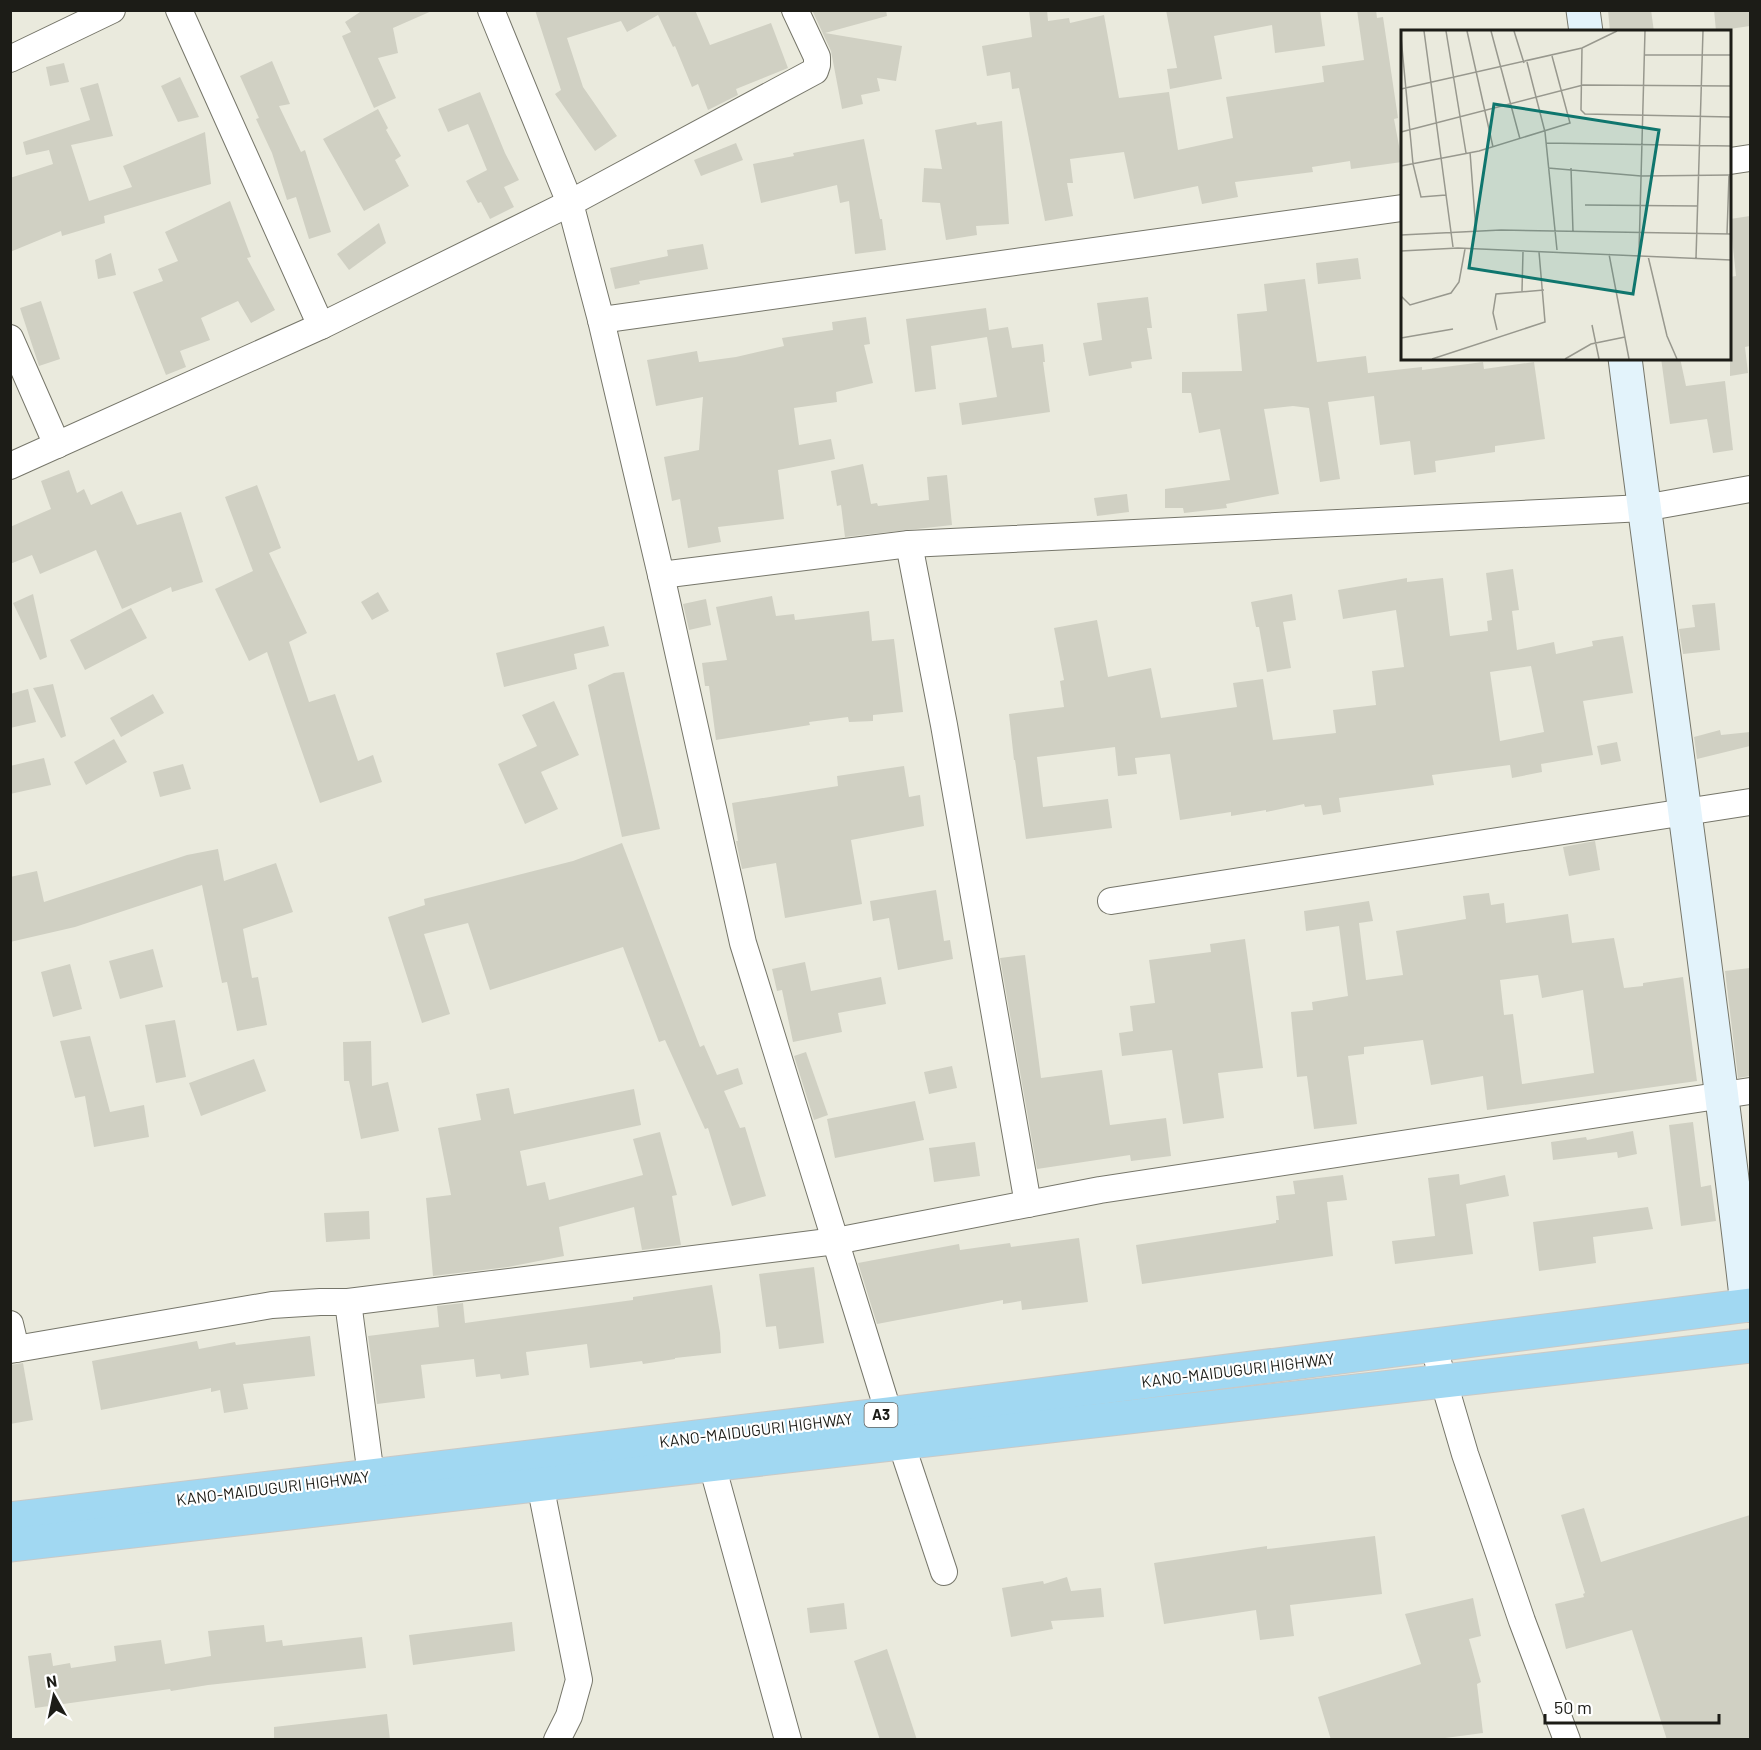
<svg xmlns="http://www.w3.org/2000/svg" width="1761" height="1750" viewBox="0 0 1761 1750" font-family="Barlow,sans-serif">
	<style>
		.building { fill: #d0d0c3; fill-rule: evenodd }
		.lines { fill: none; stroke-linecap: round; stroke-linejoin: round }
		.street-casing { stroke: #76766a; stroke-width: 28 }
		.secondary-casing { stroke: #76766a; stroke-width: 35 }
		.highway-casing { stroke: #c9c9c7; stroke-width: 35 }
		.street { stroke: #fff; stroke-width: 26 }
		.secondary { stroke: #e3f3fb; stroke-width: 33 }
		.highway { stroke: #a1d8f2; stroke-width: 33 }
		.labels { text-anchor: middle; stroke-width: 4.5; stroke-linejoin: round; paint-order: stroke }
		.shield { fill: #fff; stroke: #60605d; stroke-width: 1.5 }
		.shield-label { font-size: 15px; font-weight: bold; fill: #1c1c17 }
		.street-label { font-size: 16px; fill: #1c1c17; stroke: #fff }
		.inset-road { fill: none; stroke: #98988e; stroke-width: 1.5 }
		.view { fill: #0f766e; fill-opacity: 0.15; stroke: #0f766e; stroke-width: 3 }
		.inset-edge { fill: none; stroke: #1c1c17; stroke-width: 3 }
	</style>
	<rect width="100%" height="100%" fill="#eaeadd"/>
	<g class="building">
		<path d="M 363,10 L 434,10 L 393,28 L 398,53 L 378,58 L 396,98 L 374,108 L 342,36 L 351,32 L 345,22 Z"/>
		<path d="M 535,10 L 695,10 L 710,45 L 771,23 L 788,68 L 736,89 L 738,95 L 708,110 L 698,84 L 692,87 L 675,46 L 673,47 L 658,15 L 627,32 L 621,21 L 567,38 L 583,87 L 617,136 L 595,151 L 555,94 L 561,90 Z"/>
		<path d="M 812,10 L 886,10 L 887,16 L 825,33 L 902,46 L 896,81 L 877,78 L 880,91 L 861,95 L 863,104 L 842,109 L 831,51 Z"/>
		<path d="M 1029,10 L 1047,10 L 1048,21 L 1069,18 L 1070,23 L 1104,15 L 1119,98 L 1169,92 L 1178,150 L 1233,138 L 1226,97 L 1324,82 L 1322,66 L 1364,60 L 1357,10 L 1376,10 L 1377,18 L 1383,17 L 1398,118 L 1394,119 L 1402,162 L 1351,169 L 1350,161 L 1312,167 L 1313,172 L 1235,182 L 1238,197 L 1202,204 L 1198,186 L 1134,199 L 1124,152 L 1070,159 L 1073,183 L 1067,183 L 1073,216 L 1045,221 L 1019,88 L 1012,89 L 1010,72 L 987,76 L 982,46 L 1032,37 Z"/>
		<path d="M 1166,10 L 1320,10 L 1325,46 L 1275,53 L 1272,25 L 1214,36 L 1222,79 L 1170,89 L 1167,69 L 1177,68 Z"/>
		<path d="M 1608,10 L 1651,10 L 1654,32 L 1610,32 Z"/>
		<path d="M 1714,10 L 1750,10 L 1750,26 L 1716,31 Z"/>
		<path d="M 272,61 L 290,104 L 279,106 L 301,152 L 305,150 L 331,232 L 309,239 L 296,197 L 287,200 L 272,153 L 256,119 L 259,118 L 240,76 Z"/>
		<path d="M 64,63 L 69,82 L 50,86 L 46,67 Z"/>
		<path d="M 180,77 L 199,117 L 178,122 L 161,86 Z"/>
		<path d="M 98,83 L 113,136 L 71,145 L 89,201 L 132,187 L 123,166 L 205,132 L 211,184 L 104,216 L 105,223 L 62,236 L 61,231 L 10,252 L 10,178 L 53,164 L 49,150 L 26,155 L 23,142 L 90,120 L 80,88 Z"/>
		<path d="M 480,92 L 505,153 L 519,180 L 504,187 L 514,207 L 490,219 L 481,202 L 478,203 L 466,181 L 487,170 L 468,124 L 448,132 L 438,109 Z"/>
		<path d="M 378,109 L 388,128 L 386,130 L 401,156 L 395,160 L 409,186 L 364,211 L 323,139 Z"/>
		<path d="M 1002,121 L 1009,224 L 976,226 L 977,235 L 946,240 L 940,203 L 922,202 L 924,168 L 942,169 L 935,130 L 976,122 L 977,125 Z"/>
		<path d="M 864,139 L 880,219 L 882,219 L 886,250 L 855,254 L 849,201 L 840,203 L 837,185 L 761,203 L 753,164 L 794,156 L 793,153 Z"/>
		<path d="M 736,143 L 743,160 L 701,176 L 694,160 Z"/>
		<path d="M 230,201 L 251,257 L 247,258 L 275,310 L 251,323 L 238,301 L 201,318 L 210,340 L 180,351 L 186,367 L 166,375 L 133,292 L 163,281 L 158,269 L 178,261 L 165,232 Z"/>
		<path d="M 1750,216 L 1750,346 L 1745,347 L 1748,373 L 1730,376 L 1730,277 L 1736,276 L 1730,219 Z"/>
		<path d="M 379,223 L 386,243 L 349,270 L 337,254 Z"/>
		<path d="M 703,244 L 708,269 L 639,281 L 640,284 L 615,289 L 610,268 L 668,256 L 667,250 Z"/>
		<path d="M 111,253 L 116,275 L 98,279 L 95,260 Z"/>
		<path d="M 1358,258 L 1361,279 L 1318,284 L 1316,263 Z"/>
		<path d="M 1305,279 L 1317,362 L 1366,356 L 1368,373 L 1422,367 L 1422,370 L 1483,362 L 1484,369 L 1534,362 L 1545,439 L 1495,446 L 1495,452 L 1435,461 L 1436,472 L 1414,475 L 1410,441 L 1380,445 L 1374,396 L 1328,402 L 1340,479 L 1320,482 L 1309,408 L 1293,406 L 1264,409 L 1279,494 L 1226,504 L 1227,508 L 1184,513 L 1183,508 L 1165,508 L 1165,489 L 1230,480 L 1220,429 L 1199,433 L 1191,393 L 1182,393 L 1182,372 L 1242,371 L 1237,314 L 1267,311 L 1264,284 Z"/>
		<path d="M 1148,297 L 1152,328 L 1147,328 L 1152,359 L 1131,362 L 1132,368 L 1089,376 L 1083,343 L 1102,340 L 1097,303 Z"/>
		<path d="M 41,301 L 60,359 L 39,366 L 20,308 Z"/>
		<path d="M 986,308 L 989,330 L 1008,327 L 1012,348 L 1043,344 L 1045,362 L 1043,362 L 1050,412 L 962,425 L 959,403 L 997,397 L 987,337 L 931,346 L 936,389 L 915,392 L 906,319 Z"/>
		<path d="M 866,317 L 870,344 L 864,345 L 873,383 L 836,392 L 837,402 L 794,408 L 799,445 L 831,439 L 835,459 L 778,470 L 784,519 L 718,527 L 721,542 L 688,548 L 680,499 L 672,501 L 664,457 L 699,450 L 703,397 L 656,406 L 647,360 L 697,351 L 699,362 L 736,357 L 784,346 L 782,338 L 833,330 L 832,322 Z"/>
		<path d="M 1661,358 L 1680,358 L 1686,386 L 1725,381 L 1733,450 L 1713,453 L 1707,419 L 1670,424 Z"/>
		<path d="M 863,464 L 871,504 L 877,503 L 878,506 L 929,500 L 927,477 L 947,475 L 952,525 L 845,537 L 841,505 L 837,506 L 831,471 Z"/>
		<path d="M 69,470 L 77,493 L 84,489 L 91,505 L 122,491 L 137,525 L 181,512 L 203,582 L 172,592 L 171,587 L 122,609 L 96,550 L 40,574 L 32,555 L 10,564 L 10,527 L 51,509 L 41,481 Z"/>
		<path d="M 257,485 L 281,548 L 269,553 L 307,633 L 289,642 L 309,702 L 335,694 L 358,761 L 373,755 L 382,782 L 320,803 L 267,652 L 249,661 L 215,589 L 253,571 L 225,497 Z"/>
		<path d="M 1127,494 L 1129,512 L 1097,516 L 1094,498 Z"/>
		<path d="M 1513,569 L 1519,610 L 1512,611 L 1517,650 L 1554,642 L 1556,654 L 1593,646 L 1592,641 L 1623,636 L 1633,693 L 1583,701 L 1593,755 L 1541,764 L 1542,772 L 1512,778 L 1510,765 L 1432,775 L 1434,785 L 1339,798 L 1341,812 L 1323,815 L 1321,805 L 1305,807 L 1304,804 L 1266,812 L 1266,810 L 1231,816 L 1231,812 L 1180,820 L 1170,754 L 1135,758 L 1137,774 L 1118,776 L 1115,747 L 1037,757 L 1043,807 L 1108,799 L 1112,828 L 1026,839 L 1015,760 L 1014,760 L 1009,714 L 1064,707 L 1060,681 L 1064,680 L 1054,628 L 1097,620 L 1108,677 L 1151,668 L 1161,718 L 1237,707 L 1233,683 L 1263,679 L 1273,740 L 1336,733 L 1333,710 L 1376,705 L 1372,671 L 1404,667 L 1396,610 L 1343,619 L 1338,590 L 1407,578 L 1407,582 L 1443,578 L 1450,636 L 1488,631 L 1487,621 L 1492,620 L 1486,573 ZM 1531,666 L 1544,732 L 1500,741 L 1490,672 Z"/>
		<path d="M 378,592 L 389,611 L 372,620 L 361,602 Z"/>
		<path d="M 33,594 L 47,657 L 40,660 L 13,603 Z"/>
		<path d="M 1292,594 L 1296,620 L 1283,622 L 1291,668 L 1267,672 L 1259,627 L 1256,627 L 1251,602 Z"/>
		<path d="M 772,596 L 776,616 L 794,614 L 795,620 L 869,611 L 872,641 L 894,639 L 903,712 L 873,715 L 873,721 L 849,722 L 848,717 L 809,722 L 810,725 L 716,740 L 709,686 L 705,686 L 702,663 L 727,660 L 716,607 Z"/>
		<path d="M 706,599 L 711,625 L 689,630 L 683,604 Z"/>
		<path d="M 1715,603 L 1720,650 L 1683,654 L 1679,629 L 1695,627 L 1692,605 Z"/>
		<path d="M 131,608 L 147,638 L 85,670 L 70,640 Z"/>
		<path d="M 604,626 L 609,646 L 574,654 L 577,669 L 504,687 L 496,653 Z"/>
		<path d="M 624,672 L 660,829 L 622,837 L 588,685 L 614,673 Z"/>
		<path d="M 53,684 L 66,736 L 61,738 L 33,688 Z"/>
		<path d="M 28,689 L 36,722 L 10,728 L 10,694 Z"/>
		<path d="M 153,694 L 164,713 L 121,737 L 110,718 Z"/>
		<path d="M 554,701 L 579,755 L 541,772 L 558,809 L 525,824 L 498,764 L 537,746 L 522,715 Z"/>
		<path d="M 1720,730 L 1721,735 L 1750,732 L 1750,746 L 1697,759 L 1694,737 Z"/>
		<path d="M 114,739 L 127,762 L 86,785 L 74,762 Z"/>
		<path d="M 1617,742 L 1621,761 L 1601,765 L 1597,746 Z"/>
		<path d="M 44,758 L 51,785 L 10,794 L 10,766 Z"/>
		<path d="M 183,764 L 191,789 L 160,797 L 153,772 Z"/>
		<path d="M 904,766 L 909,797 L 920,795 L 924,826 L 851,840 L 862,904 L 785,918 L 776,863 L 742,869 L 736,841 L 738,841 L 732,803 L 838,786 L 837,776 Z"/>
		<path d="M 1595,841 L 1600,870 L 1569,876 L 1563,847 Z"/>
		<path d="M 622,843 L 700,1047 L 704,1045 L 717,1075 L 738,1068 L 743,1084 L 724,1091 L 740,1128 L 745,1127 L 766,1196 L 732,1206 L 708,1128 L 705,1129 L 665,1040 L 659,1042 L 623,947 L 490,990 L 468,923 L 424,934 L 450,1014 L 422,1023 L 388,917 L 425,905 L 424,899 L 573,861 Z"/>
		<path d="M 218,849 L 224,881 L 276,863 L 293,912 L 243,929 L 252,978 L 258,977 L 267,1025 L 237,1031 L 227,982 L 222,983 L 202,885 L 75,927 L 10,942 L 10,877 L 37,871 L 44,902 L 187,855 Z"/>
		<path d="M 936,890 L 944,941 L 950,940 L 953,959 L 898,970 L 889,918 L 873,921 L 870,901 Z"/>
		<path d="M 1489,893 L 1491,905 L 1504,903 L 1506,923 L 1568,914 L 1572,943 L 1614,938 L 1624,988 L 1643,986 L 1643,983 L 1683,977 L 1697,1081 L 1487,1110 L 1483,1076 L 1431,1085 L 1423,1040 L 1364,1047 L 1364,1054 L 1348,1056 L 1357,1124 L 1314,1129 L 1307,1076 L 1297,1077 L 1291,1012 L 1313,1010 L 1312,1002 L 1348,996 L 1339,926 L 1306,931 L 1304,911 L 1369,901 L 1373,921 L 1359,923 L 1366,980 L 1403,975 L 1396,931 L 1466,919 L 1463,896 ZM 1538,975 L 1542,998 L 1583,990 L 1594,1073 L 1522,1084 L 1513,1014 L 1504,1015 L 1500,980 Z"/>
		<path d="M 1245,939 L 1263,1068 L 1218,1073 L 1224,1118 L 1183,1124 L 1172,1050 L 1122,1056 L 1119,1033 L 1133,1031 L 1130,1006 L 1155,1003 L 1149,960 L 1211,952 L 1210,944 Z"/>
		<path d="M 153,949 L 163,987 L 120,999 L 109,961 Z"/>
		<path d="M 1025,955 L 1041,1078 L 1102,1070 L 1110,1125 L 1166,1118 L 1171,1156 L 1131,1161 L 1130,1155 L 1037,1169 L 1000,958 Z"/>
		<path d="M 805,962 L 811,991 L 881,977 L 886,1004 L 838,1013 L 842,1032 L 793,1042 L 782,990 L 777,991 L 772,969 Z"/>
		<path d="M 70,964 L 82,1009 L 53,1017 L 41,972 Z"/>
		<path d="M 1750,968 L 1750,1076 L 1738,1078 L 1725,971 Z"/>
		<path d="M 175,1020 L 186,1077 L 156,1083 L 145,1025 Z"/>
		<path d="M 90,1036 L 110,1112 L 144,1105 L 149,1137 L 94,1147 L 85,1096 L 75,1098 L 60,1041 Z"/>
		<path d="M 371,1041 L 372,1086 L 388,1082 L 399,1131 L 361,1139 L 349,1081 L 344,1081 L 343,1042 Z"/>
		<path d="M 806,1052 L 828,1115 L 814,1120 L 794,1056 Z"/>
		<path d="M 254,1059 L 266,1091 L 201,1116 L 189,1083 Z"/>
		<path d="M 952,1066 L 957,1088 L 929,1094 L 924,1072 Z"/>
		<path d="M 509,1088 L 514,1114 L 634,1089 L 641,1125 L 520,1151 L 527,1186 L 545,1182 L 549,1200 L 643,1175 L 633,1139 L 660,1132 L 677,1195 L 672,1196 L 681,1245 L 642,1250 L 634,1207 L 559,1227 L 564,1256 L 508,1267 L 433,1276 L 426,1198 L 451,1195 L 438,1128 L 481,1120 L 476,1094 Z"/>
		<path d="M 915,1101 L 924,1140 L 835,1158 L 827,1119 Z"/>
		<path d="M 1693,1122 L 1701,1187 L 1711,1185 L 1716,1221 L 1681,1226 L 1669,1125 Z"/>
		<path d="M 1633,1131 L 1637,1154 L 1618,1158 L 1617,1152 L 1553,1160 L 1551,1142 L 1586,1137 L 1587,1140 Z"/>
		<path d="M 975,1142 L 980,1176 L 934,1182 L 929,1148 Z"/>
		<path d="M 1459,1174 L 1460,1185 L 1505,1175 L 1509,1196 L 1466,1204 L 1473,1254 L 1395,1264 L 1392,1241 L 1435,1236 L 1428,1178 Z"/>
		<path d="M 1343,1175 L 1347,1200 L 1327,1202 L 1333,1256 L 1142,1284 L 1136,1245 L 1276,1223 L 1276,1220 L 1279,1220 L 1276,1196 L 1295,1194 L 1293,1181 Z"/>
		<path d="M 1648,1207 L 1653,1229 L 1593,1237 L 1596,1263 L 1539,1271 L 1533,1222 Z"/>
		<path d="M 369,1211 L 370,1239 L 326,1242 L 324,1213 Z"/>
		<path d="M 1079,1238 L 1088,1302 L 1022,1310 L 1021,1301 L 1003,1304 L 1003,1300 L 877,1324 L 858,1263 L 959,1244 L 960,1250 L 1010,1243 L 1011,1247 Z"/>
		<path d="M 814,1267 L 824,1343 L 779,1349 L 776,1326 L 766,1327 L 759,1274 Z"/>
		<path d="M 712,1285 L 720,1333 L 721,1353 L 675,1358 L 675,1359 L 643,1364 L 642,1361 L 590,1368 L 587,1344 L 526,1352 L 529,1375 L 501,1379 L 500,1374 L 476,1377 L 474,1359 L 421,1365 L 425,1398 L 377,1404 L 368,1336 L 439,1327 L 437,1306 L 463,1303 L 465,1323 L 633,1300 L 633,1297 Z"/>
		<path d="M 310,1336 L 315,1376 L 243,1384 L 248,1409 L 224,1413 L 220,1390 L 211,1392 L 211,1388 L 101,1410 L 92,1361 L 197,1341 L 199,1349 L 235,1342 L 236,1345 Z"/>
		<path d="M 23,1363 L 33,1420 L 10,1424 L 10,1365 Z"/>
		<path d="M 1584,1508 L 1601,1562 L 1750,1515 L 1750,1740 L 1667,1740 L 1632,1630 L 1566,1649 L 1555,1604 L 1584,1597 L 1583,1594 L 1585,1593 L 1561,1515 Z"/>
		<path d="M 1375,1536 L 1382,1594 L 1290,1605 L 1294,1636 L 1260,1640 L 1256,1610 L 1164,1624 L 1154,1563 L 1267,1546 L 1267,1549 Z"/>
		<path d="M 1067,1577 L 1071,1591 L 1101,1588 L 1104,1617 L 1051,1621 L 1053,1629 L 1011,1637 L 1002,1588 L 1043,1581 L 1044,1584 Z"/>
		<path d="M 1473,1598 L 1481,1636 L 1469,1639 L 1481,1682 L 1477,1684 L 1483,1733 L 1430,1740 L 1331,1740 L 1318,1697 L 1421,1664 L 1405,1614 Z"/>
		<path d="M 844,1603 L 847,1629 L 810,1633 L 807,1608 Z"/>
		<path d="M 512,1622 L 515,1651 L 413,1665 L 409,1635 Z"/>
		<path d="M 264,1625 L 266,1642 L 282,1640 L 283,1646 L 362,1637 L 366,1668 L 208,1685 L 171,1691 L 170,1689 L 35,1708 L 28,1656 L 51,1653 L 53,1666 L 70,1663 L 71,1668 L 116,1661 L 114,1646 L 161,1640 L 165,1664 L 211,1656 L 208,1631 Z"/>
		<path d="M 887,1649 L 917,1740 L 880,1740 L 854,1661 Z"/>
		<path d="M 387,1714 L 390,1740 L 274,1740 L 274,1727 Z"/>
	</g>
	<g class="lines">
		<defs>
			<g id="street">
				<path d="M 179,10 L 321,326"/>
				<path d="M 491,10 L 570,203 L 601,320 L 661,575 L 743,943 L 889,1414"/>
				<path d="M 10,59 L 112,10"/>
				<path d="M 1730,161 L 1750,158"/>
				<path d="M 601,320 L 1402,208"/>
				<path d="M 10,338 L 57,445"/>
				<path d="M 10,466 L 321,326 L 570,203 L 815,71 L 817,65 L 817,57 L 795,10"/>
				<path d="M 909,544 L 944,725 L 1028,1204"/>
				<path d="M 661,575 L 909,544 L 1644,508 L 1750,489"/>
				<path d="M 1111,901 L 1750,802"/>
				<path d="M 348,1302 L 371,1476"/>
				<path d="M 10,1324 L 16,1349"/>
				<path d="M 1433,1345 L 1465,1454 L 1522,1621 L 1567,1740"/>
				<path d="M 10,1350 L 272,1305 L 320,1302 L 348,1302 L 836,1241 L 1100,1190 L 1750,1091"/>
				<path d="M 901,1443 L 944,1572"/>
				<path d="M 712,1465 L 788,1740"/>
				<path d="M 540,1484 L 579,1680 L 569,1716 L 557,1740"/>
			</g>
			<g id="secondary">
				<path d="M 1583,10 L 1586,32"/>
				<path d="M 1625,358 C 1665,674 1711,989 1747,1305"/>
			</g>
			<g id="highway">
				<path d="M 10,1519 L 889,1414 L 1750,1305"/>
				<path d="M 10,1545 L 1750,1346"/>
			</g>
		</defs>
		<use href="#street" class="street-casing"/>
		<use href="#secondary" class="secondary-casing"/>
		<use href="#highway" class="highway-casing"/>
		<use href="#street" class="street"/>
		<use href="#secondary" class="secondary"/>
		<use href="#highway" class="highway"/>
	</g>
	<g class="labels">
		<rect class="shield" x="864.5" y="1403" width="33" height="24" rx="4.5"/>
		<g class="shield-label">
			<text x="881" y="1420">A3</text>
		</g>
		<g class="street-label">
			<text transform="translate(1238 1370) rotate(-7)" y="6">KANO-MAIDUGURI HIGHWAY</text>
			<text transform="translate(756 1430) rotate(-7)" y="6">KANO-MAIDUGURI HIGHWAY</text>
			<text transform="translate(273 1488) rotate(-7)" y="6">KANO-MAIDUGURI HIGHWAY</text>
		</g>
	</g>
	<g transform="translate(1401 30)">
		<rect width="330" height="330" fill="#eaeadd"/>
		<path class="inset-road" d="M 23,1 L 52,217M 45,1 L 65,123M 66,1 L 92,117M 90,1 L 119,109M 113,1 L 123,33M 0,7 L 12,134 L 20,167 L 45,165M 181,18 L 180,80 L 184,84 L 330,87M 243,25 L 330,25M 126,32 L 144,102 L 156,220M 0,59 L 181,18 L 216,1M 0,102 L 182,55 L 330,56M 145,113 L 330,116M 69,122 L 75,201M 0,136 L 78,121 L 169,93 L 151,26M 147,138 L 240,146 L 330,145M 170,138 L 172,202M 184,175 L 297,176M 326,204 L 328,145M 0,205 L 100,200 L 330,204M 0,221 L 57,218 L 330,230M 238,222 L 244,1M 208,224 L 228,329M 247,226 L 266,306 L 276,329M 295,228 L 302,1M 121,261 L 122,222M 0,266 L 9,275 L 50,263 L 58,252 L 64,219M 191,295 L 198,329M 96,300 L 92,283 L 95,264 L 143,260M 0,308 L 52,299M 31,329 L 144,292 L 138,222M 164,329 L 190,314 L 224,307"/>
		<path class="view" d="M 93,74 L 258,100 L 232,264 L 68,238 Z"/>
		<rect width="330" height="330" class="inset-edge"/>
	</g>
	<rect width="1761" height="1750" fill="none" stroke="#1c1c17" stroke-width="24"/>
	<g transform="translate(54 1696) rotate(351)" stroke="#ffffff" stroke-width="4.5" paint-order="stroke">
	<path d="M0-4.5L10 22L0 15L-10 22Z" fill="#1c1c17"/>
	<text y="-9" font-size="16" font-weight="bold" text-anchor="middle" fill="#1c1c17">N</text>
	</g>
	<path d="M1545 1714v9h174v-9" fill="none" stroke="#1c1c17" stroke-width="3"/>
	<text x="1554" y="1714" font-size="18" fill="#1c1c17" stroke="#ffffff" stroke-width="4.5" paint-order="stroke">50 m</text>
</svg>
